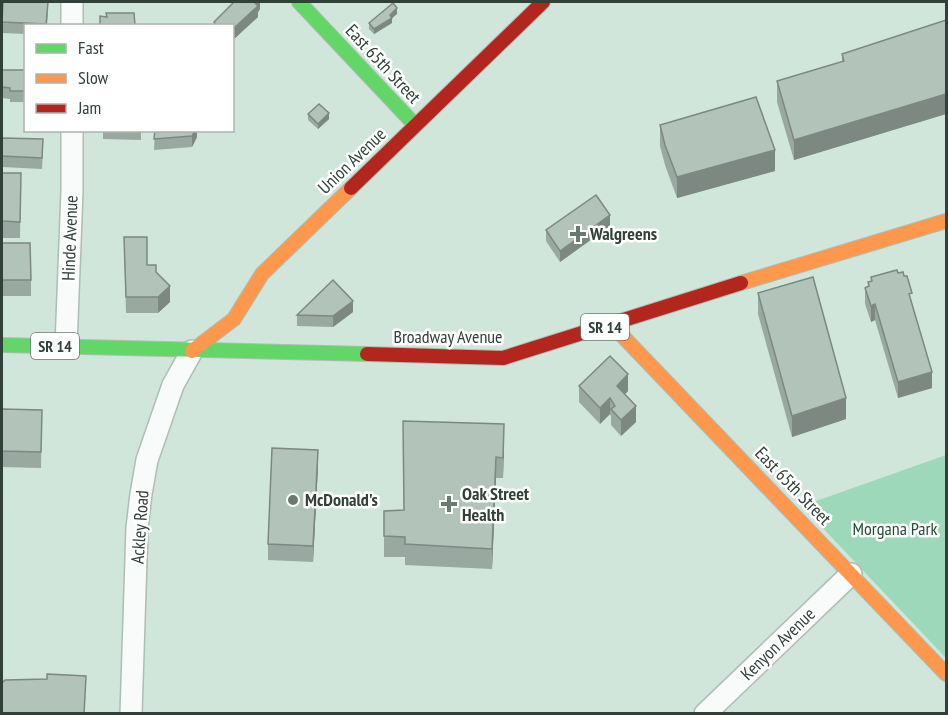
<svg xmlns="http://www.w3.org/2000/svg" width="948" height="715" viewBox="0 0 948 715" font-family="'PT Sans Narrow',sans-serif">
	<style>
		.green { fill: #9dd8bb }
		.lines { fill: none; stroke-linecap: round; stroke-linejoin: round }
		.street-casing { stroke: #adbeb5; stroke-width: 24 }
		.fast-casing { stroke: #adbeb5; stroke-width: 16 }
		.slow-casing { stroke: #adbeb5; stroke-width: 16 }
		.jam-casing { stroke: #adbeb5; stroke-width: 16 }
		.street { stroke: #f8fbf9; stroke-width: 21 }
		.fast { stroke: #63d668; stroke-width: 14 }
		.slow { stroke: #ff974d; stroke-width: 14 }
		.jam { stroke: #b3261e; stroke-width: 14 }
		.wall { fill: #99a8a0 }
		.shaded-wall { fill: #7d8882 }
		.building { fill: #b2c3ba; stroke: #7d8882; stroke-width: 1.5 }
		.poi-dot { fill: #697a71; stroke: #fff; stroke-width: 2 }
		.labels { text-anchor: middle; stroke-width: 5; stroke-linejoin: round; paint-order: stroke }
		.shield { fill: #fff; stroke: #6f7974; stroke-width: 1.5 }
		.shield-label { font-size: 16px; font-weight: bold; fill: #314038 }
		.street-label { font-size: 18px; fill: #314038; stroke: #fff }
		.poi-label { font-size: 18px; font-weight: bold; fill: #314038; stroke: #fff; text-anchor: start }
		.park-label { font-size: 18px; fill: #224e39; stroke: #fff }
	</style>
	<rect width="100%" height="100%" fill="#d0e6da"/>
	<path class="green" d="M 946,455 L 946,658 L 802,506 Z"/>
	<g class="lines">
		<defs>
			<g id="street">
				<path d="M 72,2 L 72,26"/>
				<path d="M 66,346 L 72,191 L 72,130"/>
				<path d="M 131,714 L 137,528 L 141,494 L 147,460 L 173,385 L 192,351"/>
				<path d="M 705,714 L 851,574"/>
			</g>
			<g id="fast">
				<path d="M 299,2 L 415,125"/>
				<path d="M 2,345 L 367,354"/>
			</g>
			<g id="slow">
				<path d="M 741,283 L 946,221"/>
				<path d="M 612,325 L 946,674"/>
				<path d="M 192,351 L 234,319 L 262,274 L 351,188"/>
			</g>
			<g id="jam">
				<path d="M 351,188 L 543,2"/>
				<path d="M 367,354 L 503,358 L 741,283"/>
			</g>
		</defs>
		<use href="#street" class="street-casing"/>
		<use href="#fast" class="fast-casing"/>
		<use href="#slow" class="slow-casing"/>
		<use href="#jam" class="jam-casing"/>
		<use href="#street" class="street"/>
		<use href="#fast" class="fast"/>
		<use href="#slow" class="slow"/>
		<use href="#jam" class="jam"/>
	</g>
	<g class="wall">
		<path d="M 260,2 L 260,9 L 258,12 L 258,17 L 234,39 L 232,38 L 232,26 L 214,26 L 214,22 Z"/>
		<path d="M 48,13 L 47,26 L 26,26 L 26,34 L 2,33 L 2,22 Z"/>
		<path d="M 397,14 L 392,18 L 392,23 L 374,34 L 369,29 L 369,23 Z"/>
		<path d="M 946,20 L 946,114 L 794,160 L 777,102 L 777,81 L 842,62 L 842,54 Z"/>
		<path d="M 2,70 L 26,70 L 26,102 L 10,102 L 10,99 L 2,98 Z"/>
		<path d="M 308,114 L 329,119 L 318,129 L 308,120 Z"/>
		<path d="M 660,125 L 775,171 L 677,198 L 665,165 L 660,146 Z"/>
		<path d="M 103,130 L 141,130 L 141,140 L 103,139 Z"/>
		<path d="M 155,130 L 197,130 L 197,137 L 192,147 L 154,150 Z"/>
		<path d="M 2,138 L 43,150 L 42,169 L 2,167 Z"/>
		<path d="M 2,173 L 21,173 L 20,238 L 2,238 Z"/>
		<path d="M 610,226 L 560,262 L 546,241 L 546,230 Z"/>
		<path d="M 124,237 L 147,265 L 156,272 L 170,302 L 158,313 L 126,313 Z"/>
		<path d="M 2,243 L 31,280 L 31,296 L 2,296 Z"/>
		<path d="M 898,273 L 912,303 L 932,388 L 898,398 L 875,320 L 871,322 L 865,304 L 865,288 L 868,287 L 868,282 L 871,282 L 871,277 Z"/>
		<path d="M 758,293 L 846,419 L 792,437 L 758,314 Z"/>
		<path d="M 353,312 L 333,327 L 297,326 L 297,315 Z"/>
		<path d="M 579,386 L 628,391 L 625,394 L 636,422 L 621,436 L 611,425 L 611,417 L 610,414 L 600,424 L 579,402 Z"/>
		<path d="M 2,409 L 42,410 L 41,468 L 2,467 Z"/>
		<path d="M 504,445 L 503,478 L 496,478 L 492,569 L 405,565 L 405,557 L 384,557 L 384,511 L 403,510 Z"/>
		<path d="M 318,466 L 313,562 L 268,560 L 268,544 Z"/>
	</g>
	<g class="shaded-wall">
		<path d="M 257,2 L 260,2 L 260,9 L 258,12 L 258,17 L 234,39 L 234,28 Z"/>
		<path d="M 397,8 L 397,14 L 392,18 L 392,23 L 374,34 L 374,29 Z"/>
		<path d="M 946,94 L 946,114 L 794,160 L 794,140 Z"/>
		<path d="M 329,113 L 329,119 L 318,129 L 318,124 Z"/>
		<path d="M 195,130 L 197,130 L 197,137 L 192,147 L 192,136 Z"/>
		<path d="M 775,150 L 775,171 L 677,198 L 677,177 Z"/>
		<path d="M 610,215 L 610,226 L 560,262 L 560,251 Z"/>
		<path d="M 170,286 L 170,302 L 158,313 L 158,297 Z"/>
		<path d="M 353,301 L 353,312 L 333,327 L 333,316 Z"/>
		<path d="M 875,304 L 875,320 L 871,322 L 871,306 Z"/>
		<path d="M 932,372 L 932,388 L 898,398 L 898,382 Z"/>
		<path d="M 628,374 L 628,391 L 617,402 L 617,386 Z"/>
		<path d="M 610,398 L 610,414 L 600,424 L 600,408 Z"/>
		<path d="M 846,398 L 846,419 L 792,437 L 792,416 Z"/>
		<path d="M 636,406 L 636,422 L 621,436 L 621,420 Z"/>
		<path d="M 504,424 L 504,445 L 503,478 L 503,458 Z"/>
		<path d="M 318,450 L 318,466 L 313,562 L 313,546 Z"/>
		<path d="M 496,457 L 496,478 L 492,569 L 492,549 Z"/>
	</g>
	<g class="building">
		<path d="M 3,2 L 48,2 L 46,24 L 2,22 Z"/>
		<path d="M 234,2 L 257,2 L 255,3 L 258,6 L 234,28 L 232,26 L 217,26 L 214,22 Z"/>
		<path d="M 393,3 L 397,8 L 390,15 L 392,18 L 374,29 L 369,23 Z"/>
		<path d="M 106,13 L 134,13 L 135,25 L 137,26 L 100,26 L 100,16 L 107,17 Z"/>
		<path d="M 946,20 L 946,94 L 794,140 L 777,81 L 844,61 L 842,54 Z"/>
		<path d="M 2,70 L 26,70 L 26,91 L 10,91 L 10,88 L 2,87 Z"/>
		<path d="M 756,97 L 775,150 L 677,177 L 665,145 L 660,125 Z"/>
		<path d="M 319,104 L 329,113 L 318,124 L 308,114 Z"/>
		<path d="M 155,130 L 195,130 L 192,136 L 154,139 Z"/>
		<path d="M 2,138 L 43,139 L 42,158 L 2,156 Z"/>
		<path d="M 2,173 L 21,173 L 20,222 L 2,221 Z"/>
		<path d="M 596,195 L 610,215 L 560,251 L 546,230 Z"/>
		<path d="M 124,237 L 147,237 L 147,265 L 156,265 L 156,272 L 170,286 L 158,297 L 126,297 Z"/>
		<path d="M 2,243 L 30,243 L 31,280 L 2,280 Z"/>
		<path d="M 897,270 L 898,273 L 903,272 L 904,276 L 907,276 L 912,293 L 909,294 L 932,372 L 898,382 L 875,304 L 871,306 L 865,288 L 869,286 L 868,282 L 872,281 L 871,277 Z"/>
		<path d="M 813,277 L 846,398 L 792,416 L 758,293 Z"/>
		<path d="M 333,280 L 353,301 L 333,316 L 297,315 Z"/>
		<path d="M 610,356 L 628,374 L 617,386 L 636,406 L 621,420 L 611,409 L 615,406 L 610,398 L 600,408 L 579,386 Z"/>
		<path d="M 2,409 L 42,410 L 41,452 L 2,451 Z"/>
		<path d="M 403,421 L 504,424 L 503,458 L 496,457 L 492,549 L 405,544 L 405,537 L 384,536 L 384,511 L 404,510 Z"/>
		<path d="M 272,448 L 318,450 L 313,546 L 268,544 Z"/>
		<path d="M 47,674 L 86,676 L 84,714 L 2,714 L 2,683 L 5,680 L 47,679 Z"/>
	</g>
	<g class="poi-dot">
		<path d="M575 225h6v6h6v6h-6v6h-6v-6h-6v-6h6z"/>
		<circle cx="293" cy="500" r="6"/>
		<path d="M446 495h6v6h6v6h-6v6h-6v-6h-6v-6h6z"/>
	</g>
	<g class="labels">
		<g class="shield">
			<rect x="581" y="314" width="48" height="26" rx="4.5"/>
			<rect x="31" y="333" width="48" height="26" rx="4.5"/>
		</g>
		<g class="shield-label">
			<text x="605" y="333">SR 14</text>
			<text x="55" y="352">SR 14</text>
		</g>
		<g class="street-label">
			<text transform="translate(383 64) rotate(47)" y="6">East 65th Street</text>
			<text transform="translate(352 161) rotate(-44)" y="6">Union Avenue</text>
			<text transform="translate(70 238) rotate(-88)" y="6">Hinde Avenue</text>
			<text x="448" y="343">Broadway Avenue</text>
			<text transform="translate(793 486) rotate(46)" y="6">East 65th Street</text>
			<text transform="translate(140 527) rotate(-86)" y="6">Ackley Road</text>
			<text transform="translate(778 644) rotate(-44)" y="6">Kenyon Avenue</text>
		</g>
		<g class="poi-label">
			<text x="590" y="240">Walgreens</text>
			<text x="462" y="500">Oak Street<tspan x="462" dy="21">Health</tspan></text>
			<text x="305" y="506">McDonald's</text>
		</g>
		<g class="park-label">
			<text x="895" y="535">Morgana Park</text>
		</g>
	</g>
	<rect width="948" height="715" fill="none" stroke="#314038" stroke-width="6"/>
	<rect x="24" y="24" width="210" height="108" fill="#ffffff" stroke="#adb3af" stroke-width="1.5"/>
	<rect x="36" y="44" width="30" height="9" fill="#63d668" stroke="#adb3af" stroke-width="1.5"/>
	<text x="78" y="54" font-size="18" fill="#314038">Fast</text>
	<rect x="36" y="74" width="30" height="9" fill="#ff974d" stroke="#adb3af" stroke-width="1.5"/>
	<text x="78" y="84" font-size="18" fill="#314038">Slow</text>
	<rect x="36" y="104" width="30" height="9" fill="#b3261e" stroke="#adb3af" stroke-width="1.5"/>
	<text x="78" y="114" font-size="18" fill="#314038">Jam</text>
</svg>
